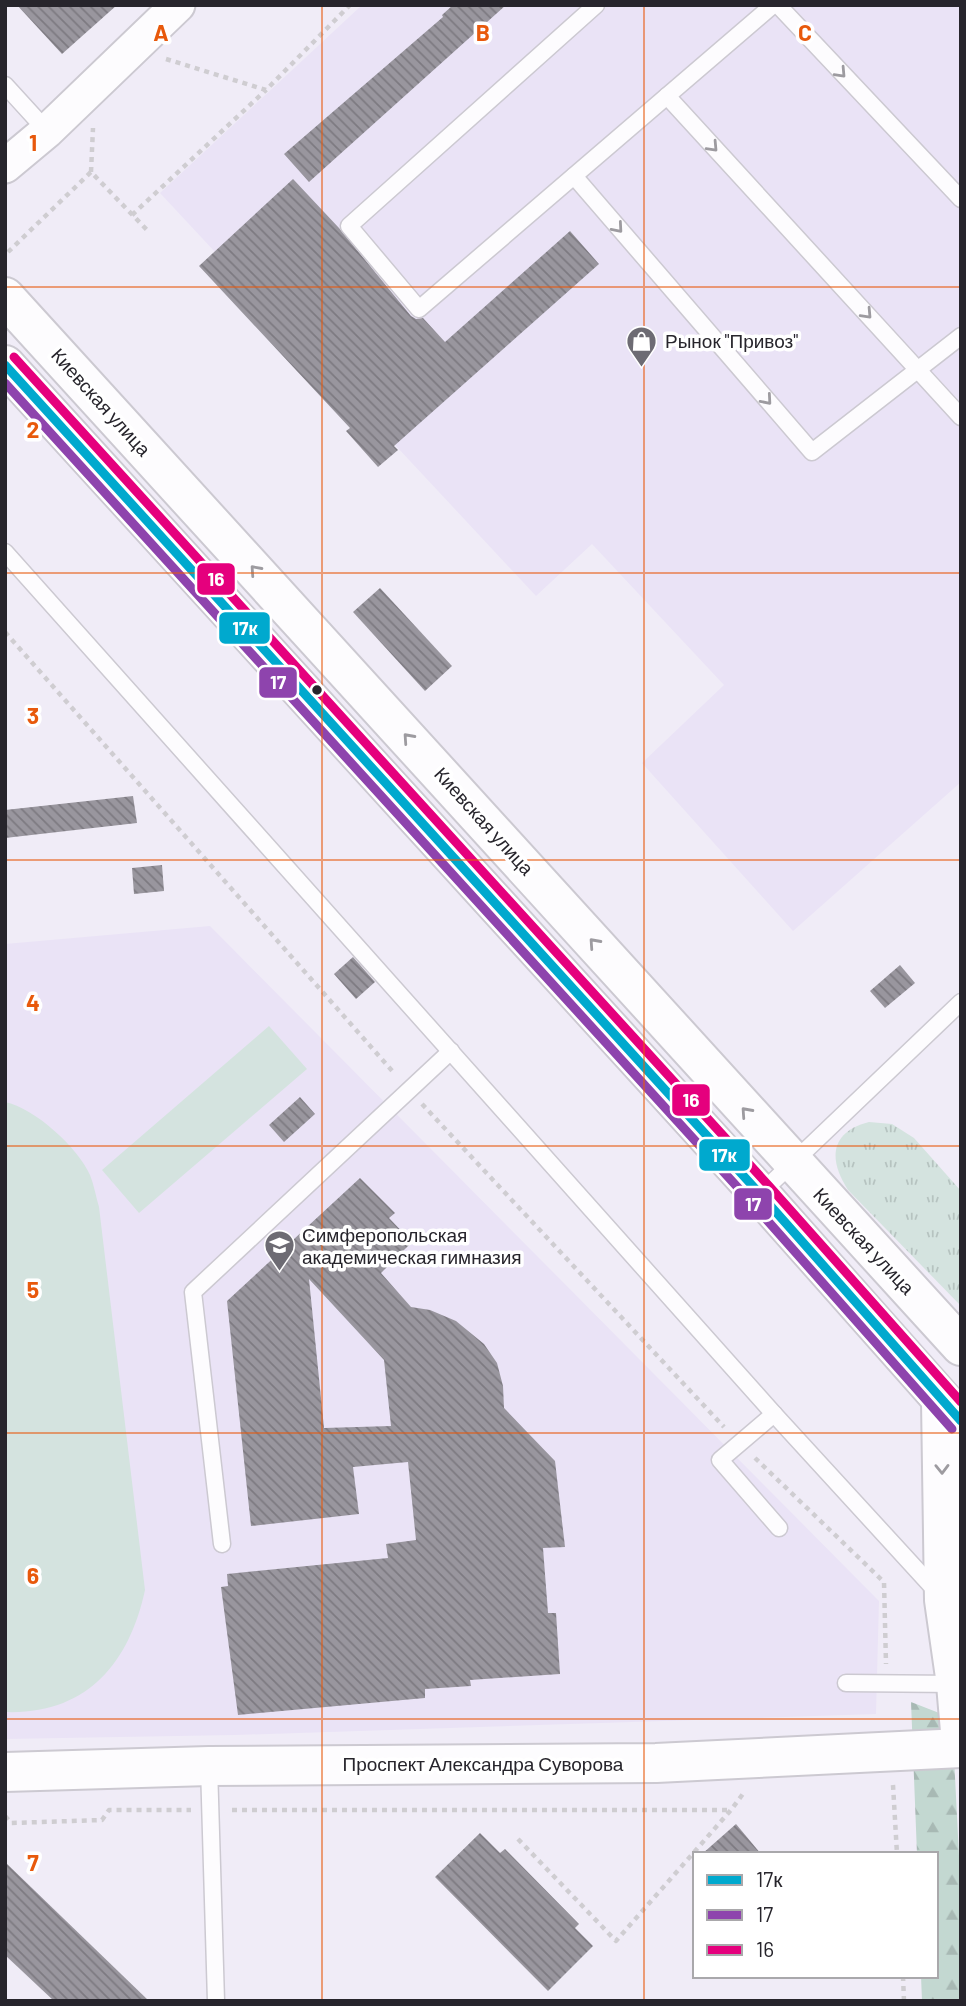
<svg xmlns="http://www.w3.org/2000/svg" width="966" height="2006" viewBox="0 0 966 2006" font-family="Barlow,sans-serif">
	<style>
		.built { fill: #eae3f6 }
		.grass { fill: url(#grass-tufts) }
		.forest { fill: url(#forest-firs) }
		.pitch { fill: #d4e3df }
		.building { fill: url(#building-back-hatch); fill-rule: evenodd }
		.lines { fill: none; stroke-linecap: round; stroke-linejoin: round }
		.service-casing { stroke: #ccc9d1; stroke-width: 19 }
		.minor-casing { stroke: #ccc9d1; stroke-width: 37 }
		.tertiary-casing { stroke: #ccc9d1; stroke-width: 42 }
		.secondary-casing { stroke: #ccc9d1; stroke-width: 42 }
		.primary-casing { stroke: #ccc9d1; stroke-width: 42 }
		.path { stroke: #cfcdd1; stroke-width: 4.5; stroke-dasharray: 5 5; stroke-linecap: butt }
		.service { stroke: #fdfcfe; stroke-width: 16 }
		.minor { stroke: #fdfcfe; stroke-width: 33 }
		.tertiary { stroke: #fdfcfe; stroke-width: 38 }
		.secondary { stroke: #fdfcfe; stroke-width: 38 }
		.primary { stroke: #fdfcfe; stroke-width: 38 }
		.bus-1-casing { stroke: #fff; stroke-width: 14 }
		.bus-2-casing { stroke: #fff; stroke-width: 14 }
		.bus-3-casing { stroke: #fff; stroke-width: 14 }
		.bus-1 { stroke: #00a9ce; stroke-width: 9 }
		.bus-2 { stroke: #8e44ad; stroke-width: 9 }
		.bus-3 { stroke: #e5007d; stroke-width: 9 }
		.oneway { stroke: #9d9ba0 }
		.grid { fill: none; stroke: #e8590c; stroke-width: 2; stroke-opacity: 0.55 }
		.bus-dot { fill: #27252c; stroke: #fff; stroke-width: 2.5 }
		.labels { text-anchor: middle; stroke-width: 7; stroke-linejoin: round; paint-order: stroke }
		.poi-label { font-size: 19px; fill: #27252c; stroke: #fff; text-anchor: start }
		.street-label { font-size: 19px; fill: #27252c; stroke: #fff }
		.grid-label { font-size: 23px; text-anchor: middle; font-weight: bold; fill: #e8590c; stroke: #fff; stroke-width: 7; stroke-linejoin: round; paint-order: stroke }
		.line-badge { stroke: #fff; stroke-width: 2.5 }
		.badge-label { font-size: 19px; text-anchor: middle; font-weight: bold; fill: #fff }
	</style>
	<defs>
		<pattern id="grass-tufts" width="24" height="20" patternUnits="userSpaceOnUse" patternTransform="scale(1.75)"><rect width="24" height="20" fill="#d4e3df"/><path d="M3 7l-1-3M5 7V3M7 7l1-3M15 17l-1-3M17 17v-4M19 17l1-3" fill="none" stroke="#b6c3c0"/></pattern>
		<pattern id="forest-firs" width="22" height="20" patternUnits="userSpaceOnUse" patternTransform="scale(1.75)"><rect width="22" height="20" fill="#c3d8d1"/><path d="M5 1l3.5 6h-7zM16 11l3.5 6h-7z" fill="#a8b9b4"/></pattern>
		<pattern id="building-back-hatch" width="6" height="6" patternUnits="userSpaceOnUse" patternTransform="scale(1.75)"><rect width="6" height="6" fill="#99969e"/><path d="M-1 5l2 2M0 0l6 6M5-1l2 2" fill="none" stroke="#7d7a81"/></pattern>
	</defs>
	<rect width="100%" height="100%" fill="#f0ecf7"/>
	<g class="built">
		<path d="M 362,5 L 961,5 L 961,782 L 793,931 L 642,763 L 724,685 L 592,544 L 536,596 L 160,193 Z"/>
		<path d="M 210,926 L 879,1601 L 876,1714 L 235,1735 L 5,1739 L 5,944 Z"/>
	</g>
	<path class="grass" d="M 869,1122 L 892,1124 L 914,1138 L 961,1191 L 961,1306 L 848,1190 C 828,1159 830,1132 869,1122 Z"/>
	<path class="forest" d="M 911,1702 L 952,1718 L 961,1895 L 961,2001 L 922,2001 L 921,1976 L 936,1976 L 936,1854 L 917,1854 Z"/>
	<g class="pitch">
		<path d="M 269,1026 L 307,1069 L 139,1213 L 102,1170 Z"/>
		<path d="M 5,1102 C 35,1108 78,1148 90,1175 C 94,1185 96,1197 99,1207 L 145,1590 C 129,1664 86,1715 5,1712 Z"/>
	</g>
	<g class="building">
		<path d="M 17,5 L 117,5 L 62,54 Z"/>
		<path d="M 453,5 L 506,5 L 309,182 L 284,154 L 443,17 L 442,15 Z"/>
		<path d="M 293,179 L 339,228 L 411,316 L 416,319 L 423,318 L 445,342 L 570,231 L 599,264 L 394,446 L 398,450 L 378,467 L 346,431 L 350,428 L 199,266 Z"/>
		<path d="M 380,588 L 452,666 L 425,691 L 353,612 Z"/>
		<path d="M 133,796 L 137,823 L 5,838 L 5,810 Z"/>
		<path d="M 162,865 L 164,891 L 134,894 L 132,868 Z"/>
		<path d="M 353,957 L 375,982 L 356,999 L 334,974 Z"/>
		<path d="M 900,965 L 915,983 L 885,1008 L 870,991 Z"/>
		<path d="M 300,1097 L 315,1114 L 284,1142 L 269,1125 Z"/>
		<path d="M 360,1178 L 395,1213 L 389,1218 L 412,1242 L 381,1273 L 411,1307 L 430,1310 L 456,1321 L 484,1344 L 497,1363 L 503,1386 L 504,1408 L 555,1461 L 565,1547 L 543,1548 L 548,1613 L 556,1613 L 560,1674 L 470,1680 L 471,1686 L 425,1689 L 425,1698 L 238,1715 L 221,1587 L 228,1586 L 227,1574 L 388,1558 L 386,1544 L 416,1540 L 408,1462 L 353,1467 L 359,1514 L 251,1526 L 227,1301 ZM 309,1279 L 384,1360 L 391,1426 L 324,1428 Z"/>
		<path d="M 736,1824 L 761,1854 L 702,1854 Z"/>
		<path d="M 480,1833 L 500,1853 L 505,1849 L 579,1924 L 575,1928 L 593,1946 L 548,1991 L 435,1877 Z"/>
		<path d="M 5,1862 L 149,2001 L 54,2001 L 5,1955 Z"/>
	</g>
	<g class="lines">
		<defs>
			<g id="service">
				<path d="M 596,5 L 349,226 L 419,309 L 773,5"/>
				<path d="M 778,5 L 961,199"/>
				<path d="M 5,85 L 47,131"/>
				<path d="M 667,96 L 961,417"/>
				<path d="M 574,176 L 812,452 L 961,336"/>
				<path d="M 5,552 L 774,1414 L 938,1593"/>
				<path d="M 760,1194 L 961,1002"/>
				<path d="M 774,1414 L 720,1460 L 779,1528"/>
				<path d="M 222,1544 L 193,1292 L 451,1051"/>
				<path d="M 846,1683 L 956,1684"/>
				<path d="M 209,1766 L 216,2001"/>
			</g>
			<path id="minor" d="M 5,166 L 47,131 L 178,5"/>
			<path id="tertiary" d="M 5,1772 L 209,1766 L 656,1763 L 961,1748"/>
			<path id="secondary" d="M 941,1401 L 944,1600 L 956,1684 L 961,1743"/>
			<g id="primary">
				<path d="M 5,297 L 961,1346"/>
				<path d="M 5,365 L 760,1194 L 961,1421"/>
			</g>
		</defs>
		<use href="#service" class="service-casing"/>
		<use href="#minor" class="minor-casing"/>
		<use href="#tertiary" class="tertiary-casing"/>
		<use href="#secondary" class="secondary-casing"/>
		<use href="#primary" class="primary-casing"/>
		<g class="path">
			<path d="M 166,59 L 266,90 L 350,5"/>
			<path d="M 91,172 L 93,128"/>
			<path d="M 132,215 L 266,90"/>
			<path d="M 8,252 L 91,172 L 148,231"/>
			<path d="M 5,632 L 395,1074"/>
			<path d="M 422,1104 L 724,1427"/>
			<path d="M 755,1458 L 884,1582 L 886,1664"/>
			<path d="M 893,1785 L 897,1854"/>
			<path d="M 232,1810 L 731,1810"/>
			<path d="M 5,1816 L 11,1823 L 102,1820 L 109,1810 L 191,1810"/>
			<path d="M 518,1839 L 616,1941 L 731,1810 L 745,1791"/>
			<path d="M 903,1976 L 904,2001"/>
		</g>
		<use href="#service" class="service"/>
		<use href="#minor" class="minor"/>
		<use href="#tertiary" class="tertiary"/>
		<use href="#secondary" class="secondary"/>
		<use href="#primary" class="primary"/>
		<defs>
			<path id="bus-1" d="M 5,365 L 760,1194 L 961,1421"/>
			<path id="bus-2" d="M 5,383 L 751,1202 L 952,1429"/>
			<path id="bus-3" d="M 14,357 L 769,1186 L 961,1402"/>
		</defs>
		<use href="#bus-1" class="bus-1-casing"/>
		<use href="#bus-2" class="bus-2-casing"/>
		<use href="#bus-3" class="bus-3-casing"/>
		<use href="#bus-1" class="bus-1"/>
		<use href="#bus-2" class="bus-2"/>
		<use href="#bus-3" class="bus-3"/>
	</g>
	<defs><path id="oneway-chevron" d="M-2-3.5L2.5 0L-2 3.5" fill="none" stroke-width="1.6" stroke-linecap="round" stroke-linejoin="round" transform="scale(1.75)"/></defs>
	<g class="oneway">
		<use href="#oneway-chevron" transform="translate(841 73) rotate(47)"/>
		<use href="#oneway-chevron" transform="translate(713 147) rotate(47)"/>
		<use href="#oneway-chevron" transform="translate(618 228) rotate(49)"/>
		<use href="#oneway-chevron" transform="translate(867 314) rotate(47)"/>
		<use href="#oneway-chevron" transform="translate(767 400) rotate(49)"/>
		<use href="#oneway-chevron" transform="translate(255 570) rotate(-132)"/>
		<use href="#oneway-chevron" transform="translate(408 738) rotate(-132)"/>
		<use href="#oneway-chevron" transform="translate(594 943) rotate(-132)"/>
		<use href="#oneway-chevron" transform="translate(746 1112) rotate(-132)"/>
		<use href="#oneway-chevron" transform="translate(942 1469) rotate(89)"/>
	</g>
	<path class="grid" d="M 322,5 L 322,2001M 644,5 L 644,2001M 5,287 L 961,287M 5,573 L 961,573M 5,860 L 961,860M 5,1146 L 961,1146M 5,1433 L 961,1433M 5,1719 L 961,1719"/>
	<defs>
		<symbol id="shop-pin" viewBox="-11 -11 22 30"><path d="M0 17L-7.5 6A9.5 9.5 0 1 1 7.5 6Z" fill="#6d6b73" stroke="#fff"/><path d="M-5-2.5h2.3a2.7 3.5 0 0 1 5.4 0H5L5.5 6h-11ZM-1.5-2.5h3a1.5 2.3 0 0 0-3 0Z" fill="#fff"/></symbol>
		<symbol id="school-pin" viewBox="-11 -11 22 30"><path d="M0 17L-7.5 6A9.5 9.5 0 1 1 7.5 6Z" fill="#6d6b73" stroke="#fff"/><path d="M0-5L7-2L0 1L-7-2ZM-4 1L0 2.5L4 1V4Q0 6-4 4Z" fill="#fff"/></symbol>
	</defs>
	<g fill-rule="evenodd">
		<use href="#shop-pin" x="624" y="324" width="35" height="47"/>
		<use href="#school-pin" x="262" y="1228" width="35" height="47"/>
	</g>
	<circle class="bus-dot" cx="317" cy="690" r="6"/>
	<g class="labels">
		<g class="poi-label">
			<text x="665" y="348">Рынок "Привоз"</text>
			<text x="302" y="1242">Симферопольская<tspan x="302" dy="22">академическая гимназия</tspan></text>
		</g>
		<g class="street-label">
			<text transform="translate(101 402) rotate(48)" y="7">Киевская улица</text>
			<text transform="translate(484 821) rotate(48)" y="7">Киевская улица</text>
			<text transform="translate(864 1241) rotate(47)" y="7">Киевская улица</text>
			<text x="483" y="1771">Проспект Александра Суворова</text>
		</g>
	</g>
	<g class="grid-label">
		<text x="161" y="41">A</text>
		<text x="483" y="41">B</text>
		<text x="805" y="41">C</text>
		<text x="33" y="151">1</text>
		<text x="33" y="438">2</text>
		<text x="33" y="724">3</text>
		<text x="33" y="1011">4</text>
		<text x="33" y="1298">5</text>
		<text x="33" y="1584">6</text>
		<text x="33" y="1871">7</text>
	</g>
	<g class="line-badge">
		<rect x="196" y="562" width="40" height="34" rx="7" fill="#e5007d"/>
		<rect x="218" y="611" width="53" height="34" rx="7" fill="#00a9ce"/>
		<rect x="258" y="666" width="40" height="33" rx="7" fill="#8e44ad"/>
		<rect x="671" y="1083" width="40" height="34" rx="7" fill="#e5007d"/>
		<rect x="698" y="1138" width="53" height="34" rx="7" fill="#00a9ce"/>
		<rect x="733" y="1187" width="40" height="34" rx="7" fill="#8e44ad"/>
	</g>
	<g class="badge-label">
		<text x="216" y="586">16</text>
		<text x="245" y="635">17к</text>
		<text x="278" y="689">17</text>
		<text x="691" y="1107">16</text>
		<text x="724" y="1162">17к</text>
		<text x="753" y="1211">17</text>
	</g>
	<rect width="966" height="2006" fill="none" stroke="#27252c" stroke-width="14"/>
	<rect x="693" y="1852" width="245" height="126" fill="#ffffff" stroke="#a9a8ab" stroke-width="2"/>
	<rect x="707" y="1875" width="35" height="10" fill="#00a9ce" stroke="#a9a8ab" stroke-width="2"/>
	<text x="756" y="1887" font-size="21" fill="#27252c">17к</text>
	<rect x="707" y="1910" width="35" height="10" fill="#8e44ad" stroke="#a9a8ab" stroke-width="2"/>
	<text x="756" y="1922" font-size="21" fill="#27252c">17</text>
	<rect x="707" y="1945" width="35" height="10" fill="#e5007d" stroke="#a9a8ab" stroke-width="2"/>
	<text x="756" y="1957" font-size="21" fill="#27252c">16</text>
</svg>
